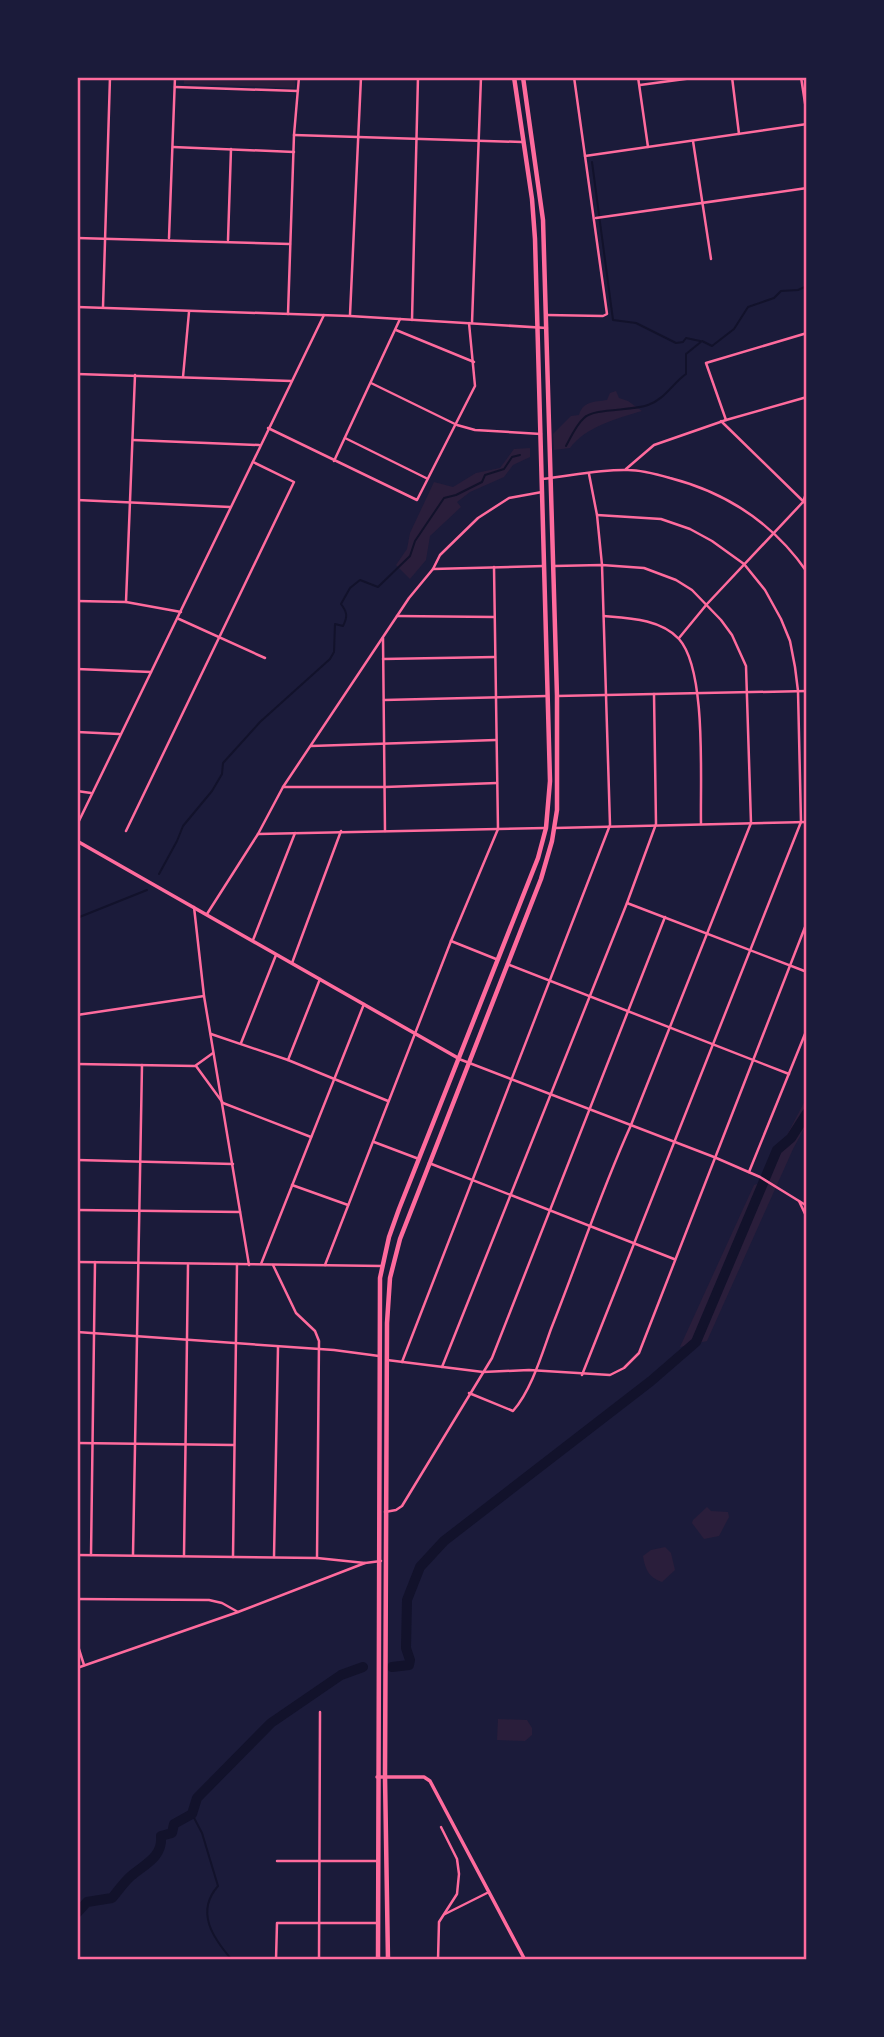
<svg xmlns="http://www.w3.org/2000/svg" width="884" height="2037" viewBox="0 0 884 2037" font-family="'Source Sans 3',sans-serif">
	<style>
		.green { fill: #2a1e3b }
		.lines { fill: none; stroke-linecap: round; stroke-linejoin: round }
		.stream { stroke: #12122b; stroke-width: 2 }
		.river { stroke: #12122b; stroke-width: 10 }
		.minor { stroke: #ff6b9d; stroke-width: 2.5 }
		.tertiary { stroke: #ff6b9d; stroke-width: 2.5 }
		.secondary { stroke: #ff6b9d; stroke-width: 3.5 }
		.trunk { stroke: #ff6b9d; stroke-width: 4.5 }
		.neatline { fill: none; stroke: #ff6b9d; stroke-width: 2.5 }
	</style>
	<rect width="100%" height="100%" fill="#1b1b3a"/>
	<g class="green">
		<path d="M 184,77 L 295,77 L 295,88 L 184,84 Z"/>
		<path d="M 616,391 L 619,398 L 628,401 L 642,411 C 618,418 585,427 570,448 L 554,450 L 553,434 L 571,416 L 579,415 C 583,401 594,402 607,400 L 610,393 Z"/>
		<path d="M 530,448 L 530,457 L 513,465 L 504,477 L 470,492 L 457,502 L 461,507 L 430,536 L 426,560 L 410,579 L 396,565 L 407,549 L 410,533 L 434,482 L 453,487 L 476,473 L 500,468 L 514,449 Z"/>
		<path d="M 807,1097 L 807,1123 L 793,1149 L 707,1341 L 680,1347 L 754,1185 L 762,1182 L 776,1148 L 787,1135 Z"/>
		<path d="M 707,1507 L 711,1511 L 728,1512 L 729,1517 L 719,1536 L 704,1539 L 692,1523 L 693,1520 Z"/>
		<path d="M 665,1547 L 671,1553 L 675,1570 L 662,1582 C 649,1578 645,1569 643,1556 L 651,1550 Z"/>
		<path d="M 498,1719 L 527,1720 L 532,1728 L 532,1735 L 525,1741 L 497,1740 Z"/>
	</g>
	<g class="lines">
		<g class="stream">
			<path d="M 592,162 L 613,320 L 636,323 L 676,343 L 683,342 L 686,338 L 700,341"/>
			<path d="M 566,446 C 571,437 576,425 584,418 C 593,408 632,411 648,405 C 665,399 672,384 686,374 L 686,354 L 702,341 L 712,346 L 734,329 L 748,307 L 774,298 L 781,291 L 798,290 L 807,286"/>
			<path d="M 159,874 L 177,841 L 183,826 L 212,791 L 222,774 L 223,763 L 260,722 L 330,659 L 334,652 L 335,624 L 343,626 C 348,616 347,612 341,604 L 350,588 L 360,580 L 378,587 L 410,556 L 415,541 L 444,498 L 456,495 L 482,482 L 485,475 L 504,469 L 512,457 L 520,455"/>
			<path d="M 77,918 L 147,890"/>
			<path d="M 192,1814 L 202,1833 L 218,1886 C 195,1912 213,1938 232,1960"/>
		</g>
		<g class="river">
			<path d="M 392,1667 L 409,1665 L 410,1660 L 406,1648 L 407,1600 L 420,1567 L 444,1541 L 651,1381 L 696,1342 L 777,1150 L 791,1138 L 807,1113"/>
			<path d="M 77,1913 L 87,1902 L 112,1898 C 118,1891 124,1882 131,1876 C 145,1864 163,1857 161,1836 L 172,1833 L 174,1824 L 192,1814 L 197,1798 L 271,1723 L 341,1675 L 363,1667"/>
		</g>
		<g class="minor">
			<path d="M 638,77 L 648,147"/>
			<path d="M 732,77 L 739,134"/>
			<path d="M 801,77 L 807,116"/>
			<path d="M 640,85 L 700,77"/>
			<path d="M 175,87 L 298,91"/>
			<path d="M 294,135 L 522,142"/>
			<path d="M 693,141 L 711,259"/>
			<path d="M 173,147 L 294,152"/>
			<path d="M 585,156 L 807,124"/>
			<path d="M 596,218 L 807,188"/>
			<path d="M 77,238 L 290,244"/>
			<path d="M 169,238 L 175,77"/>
			<path d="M 228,240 L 231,149"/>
			<path d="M 103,307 L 110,77"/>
			<path d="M 288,314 L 294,135 L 299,77"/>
			<path d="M 350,315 L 361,77"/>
			<path d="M 547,315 L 603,316 L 607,314 L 574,77"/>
			<path d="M 412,320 L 418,77"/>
			<path d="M 472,323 L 481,77"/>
			<path d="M 396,330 L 474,362"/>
			<path d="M 77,374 L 291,381"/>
			<path d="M 183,377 L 189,312"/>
			<path d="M 371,383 L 457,425 L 475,430 L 541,434"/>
			<path d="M 726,420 L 706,363 L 807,333"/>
			<path d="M 721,421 L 807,505"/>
			<path d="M 268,428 L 417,500 L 475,386 L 469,323"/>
			<path d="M 345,438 L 426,478"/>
			<path d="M 133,440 L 259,445"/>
			<path d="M 334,461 L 400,319"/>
			<path d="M 626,469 L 654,445 L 726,420 L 807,397"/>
			<path d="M 542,479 C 570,476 600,469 628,470 C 642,470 656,474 670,478 C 728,493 773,523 807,572"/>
			<path d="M 77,500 L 230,507"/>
			<path d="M 433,569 L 544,566"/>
			<path d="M 77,601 L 126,602 L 181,612"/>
			<path d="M 126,602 L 135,375"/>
			<path d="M 397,616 L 494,617"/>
			<path d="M 604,616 C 629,618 661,619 679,639 C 707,670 700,781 701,824"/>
			<path d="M 179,619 L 265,658"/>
			<path d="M 383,638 L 385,831"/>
			<path d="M 679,638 L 707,604 L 803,502 L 807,491"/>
			<path d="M 383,659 L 495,657"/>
			<path d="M 77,669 L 151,672"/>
			<path d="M 557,696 L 807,691"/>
			<path d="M 384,700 L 547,696"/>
			<path d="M 77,732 L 119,734"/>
			<path d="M 311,746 L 496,740"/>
			<path d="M 283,787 L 385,787 L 497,783"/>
			<path d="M 77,791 L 91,793"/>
			<path d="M 77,825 L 324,315"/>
			<path d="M 555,828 L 807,822"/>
			<path d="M 126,831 L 294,482 L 253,462"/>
			<path d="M 258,834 L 545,828"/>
			<path d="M 627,903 L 807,972"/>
			<path d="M 194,907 L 204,996 L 249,1265"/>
			<path d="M 207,914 L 258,834 L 283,787 L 409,598 L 433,569 L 440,555 L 478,518 L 509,498 L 542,492"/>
			<path d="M 253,940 L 295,833"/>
			<path d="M 451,941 L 496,959"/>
			<path d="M 292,963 L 341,831"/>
			<path d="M 507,964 L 789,1074"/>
			<path d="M 77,1015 L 204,996"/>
			<path d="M 211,1034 L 288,1060 L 388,1101"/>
			<path d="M 241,1043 L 276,955"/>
			<path d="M 288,1060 L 320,979"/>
			<path d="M 77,1064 L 195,1066 L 213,1053"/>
			<path d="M 196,1066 L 223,1103 L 311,1137"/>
			<path d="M 374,1142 L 419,1159"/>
			<path d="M 77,1160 L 233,1164"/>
			<path d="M 429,1163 L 674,1259"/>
			<path d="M 749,1172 L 807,1029"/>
			<path d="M 292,1185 L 348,1205"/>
			<path d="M 799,1201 L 807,1206"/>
			<path d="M 77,1210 L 240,1212"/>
			<path d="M 77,1262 L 382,1266"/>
			<path d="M 261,1264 L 364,1004"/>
			<path d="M 273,1265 L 296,1313 L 315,1331 L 319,1341 L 317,1558"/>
			<path d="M 325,1265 L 451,941 L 498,829 L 494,567"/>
			<path d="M 77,1332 L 334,1350 L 379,1356"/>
			<path d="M 387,1360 L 483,1372 L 529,1370 L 610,1375 L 624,1368 L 639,1353 L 807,922"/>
			<path d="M 402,1362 L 610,825 L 602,565 L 597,515 L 589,474"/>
			<path d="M 442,1367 L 627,903 L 656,824 L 654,694"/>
			<path d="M 582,1375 L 801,822 L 798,691 L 795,667 L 790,641 L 781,619 L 765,590 L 744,564 L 712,541 L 690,529 L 661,519 L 597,515"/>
			<path d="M 469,1393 L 513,1411 C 531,1391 542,1354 551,1329 C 578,1261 601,1191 631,1125 L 751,823 L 746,666 L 732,635 L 721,620 L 692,590 L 676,580 L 644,568 L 602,565 L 554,566"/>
			<path d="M 77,1443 L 234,1445"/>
			<path d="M 385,1512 L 396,1510 L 402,1506 L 492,1358 L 665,917"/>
			<path d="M 77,1555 L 317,1558 L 365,1563"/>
			<path d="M 91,1555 L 95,1262"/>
			<path d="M 133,1555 L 142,1065"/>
			<path d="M 184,1556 L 188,1265"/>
			<path d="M 233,1557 L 237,1264"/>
			<path d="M 274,1557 L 278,1347"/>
			<path d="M 77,1599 L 209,1600 L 222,1603 L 238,1612"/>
			<path d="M 77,1643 L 84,1665"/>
			<path d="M 277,1861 L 377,1861"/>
			<path d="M 445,1914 L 489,1892"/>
			<path d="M 276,1960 L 277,1923 L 376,1923"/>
			<path d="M 319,1960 L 320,1712"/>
			<path d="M 438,1960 L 439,1922 L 457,1894 L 459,1874 L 457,1859 L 441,1827"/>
		</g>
		<g class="tertiary">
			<path d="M 77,307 L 350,316 L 547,328"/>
			<path d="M 459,1059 L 714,1157 L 760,1177 L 799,1201 L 807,1218"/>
			<path d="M 77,1668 L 238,1612 L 365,1563 L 381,1561"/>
		</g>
		<g class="secondary">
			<path d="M 77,841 L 458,1058"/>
			<path d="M 377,1777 L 424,1777 L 430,1781 L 525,1960"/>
		</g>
		<g class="trunk">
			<path d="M 378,1960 L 380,1278 L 389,1237 L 399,1209 L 538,858 L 546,828 L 550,781 L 535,239 L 532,199 L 514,77"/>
			<path d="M 388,1960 L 385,1777 L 387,1323 L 390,1278 L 400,1239 L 541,879 L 552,841 L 557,810 L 557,696 L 543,220 L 523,77"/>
		</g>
	</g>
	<rect width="884" height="2037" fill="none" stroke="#1b1b3a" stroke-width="158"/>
	<rect x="79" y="79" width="726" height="1879" class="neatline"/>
</svg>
